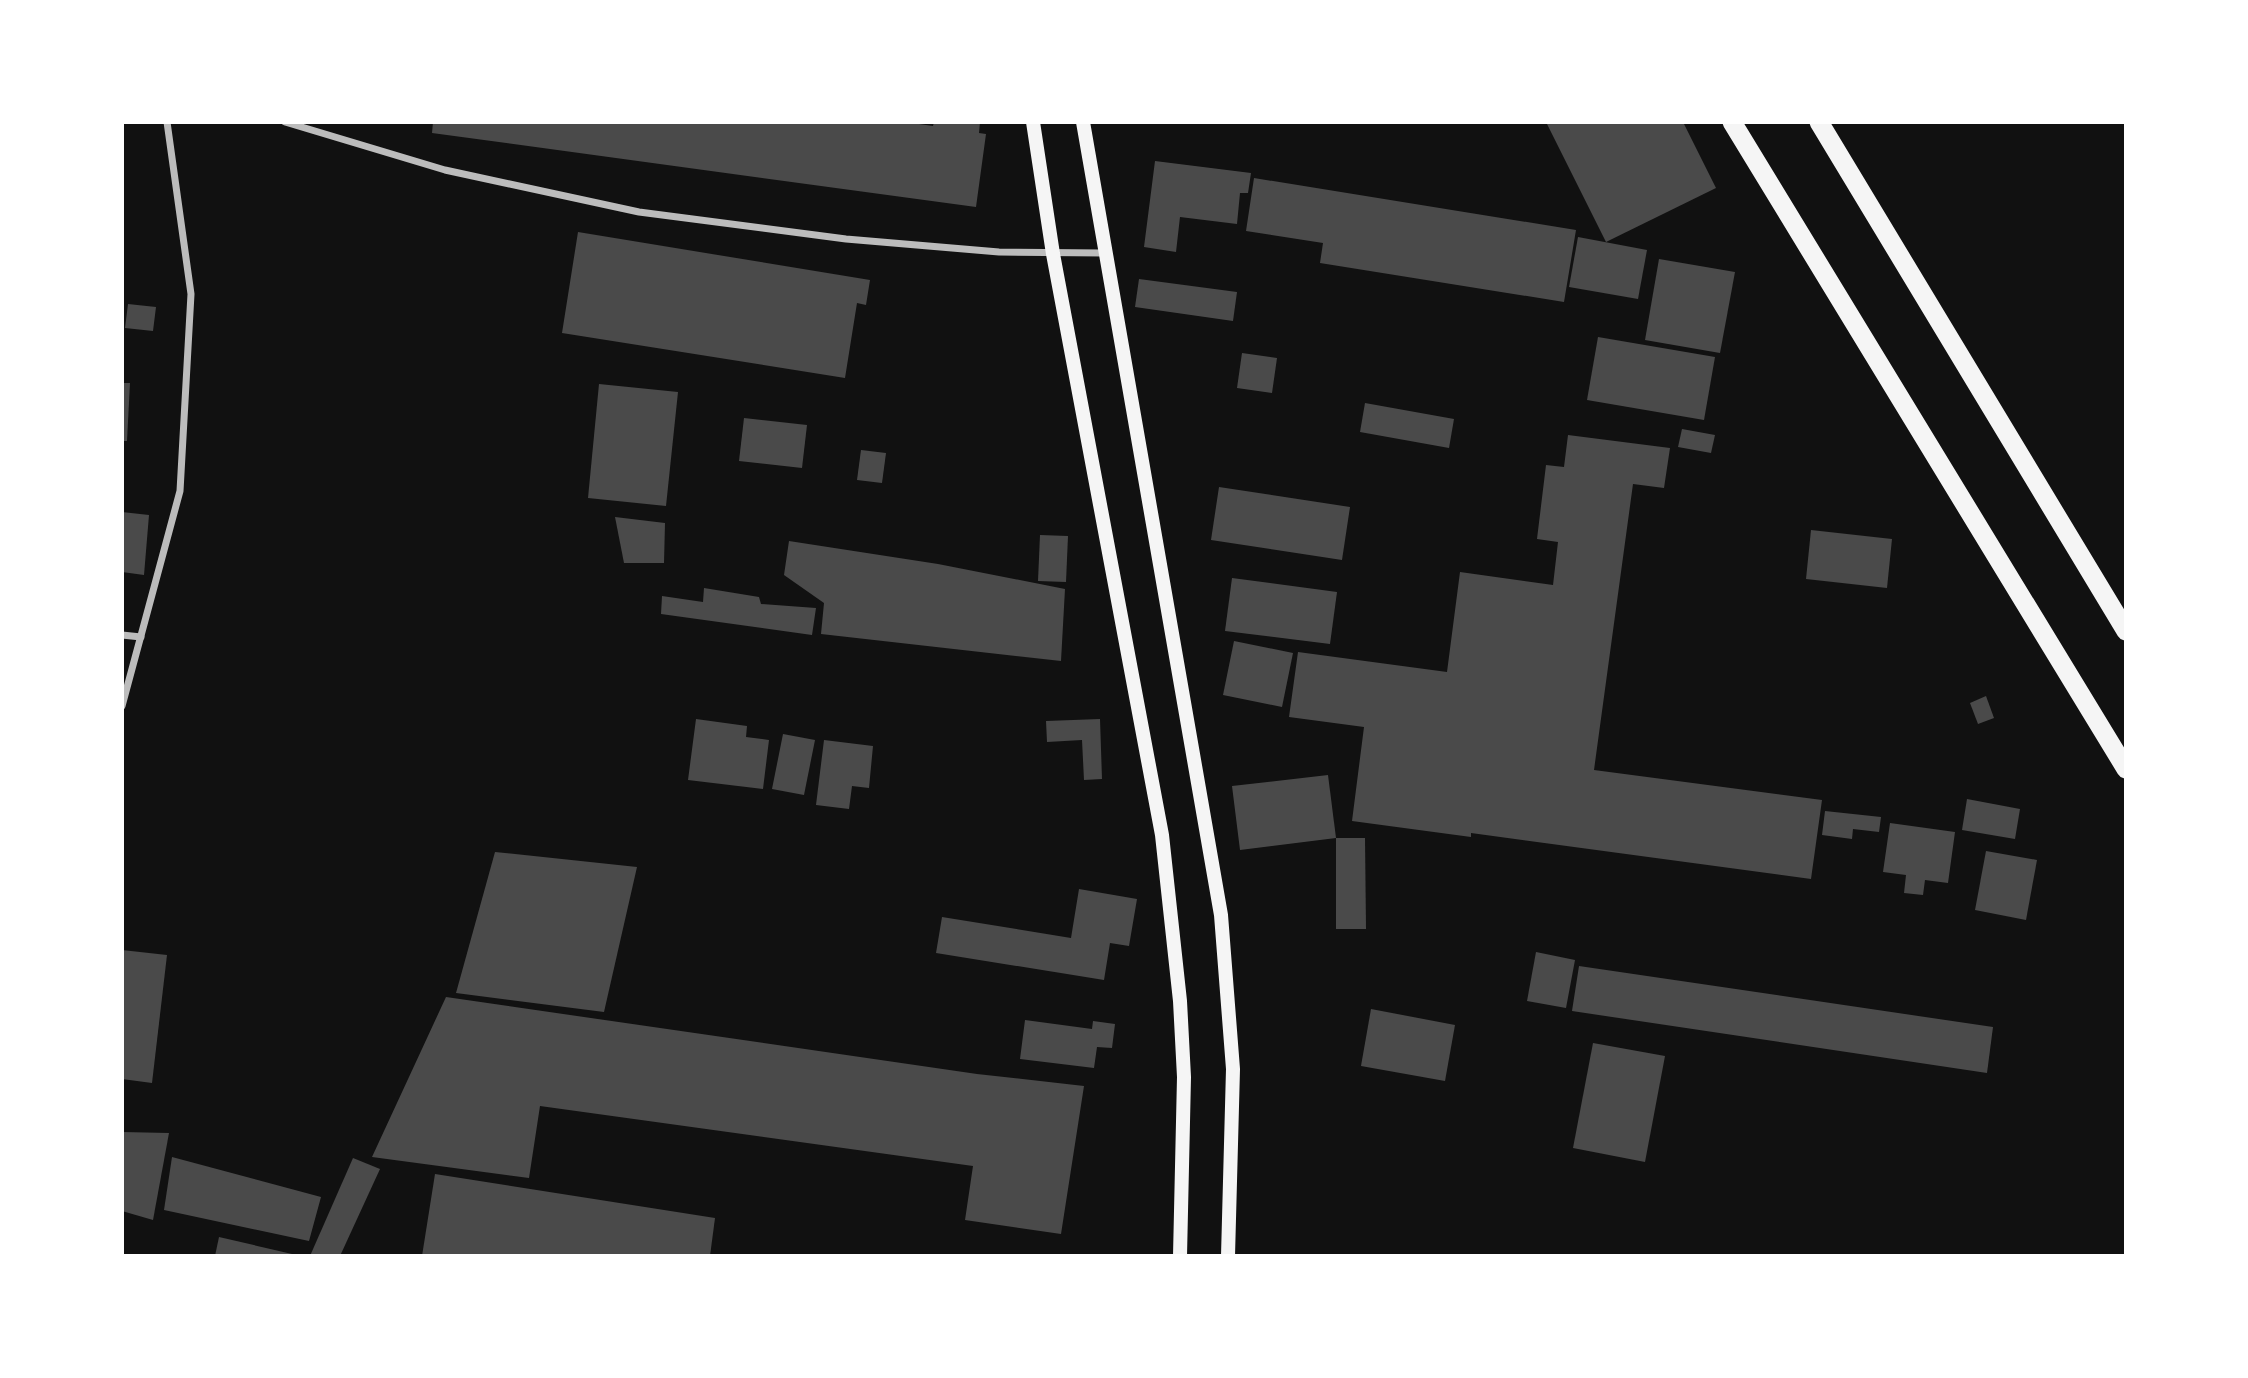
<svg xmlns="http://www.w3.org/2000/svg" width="2248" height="1378" viewBox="0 0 2248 1378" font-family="Cabin,sans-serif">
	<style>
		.building { fill: #4a4a4a }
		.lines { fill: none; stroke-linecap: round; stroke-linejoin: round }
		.minor { stroke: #bcbcbc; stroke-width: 7 }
		.secondary { stroke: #f5f5f5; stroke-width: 14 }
		.trunk { stroke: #f5f5f5; stroke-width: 19 }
	</style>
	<rect width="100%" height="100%" fill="#111"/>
	<g class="building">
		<path d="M 433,122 L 905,122 L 933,126 L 934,122 L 980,122 L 979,133 L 986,134 L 976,207 L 432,133 Z"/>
		<path d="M 1546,122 L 1683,122 L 1716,188 L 1606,242 Z"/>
		<path d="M 1155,161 L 1251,173 L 1248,193 L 1240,193 L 1237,224 L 1180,217 L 1176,252 L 1144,247 Z"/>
		<path d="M 1254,178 L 1576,230 L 1564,302 L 1320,263 L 1323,243 L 1246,231 Z"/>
		<path d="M 578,232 L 870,280 L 866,305 L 857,303 L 845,378 L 562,333 Z"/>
		<path d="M 1578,237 L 1647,250 L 1638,299 L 1569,287 Z"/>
		<path d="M 1659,259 L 1735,272 L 1720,353 L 1645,340 Z"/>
		<path d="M 1139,279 L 1237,292 L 1233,321 L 1135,307 Z"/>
		<path d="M 128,304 L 156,307 L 153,331 L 125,328 Z"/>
		<path d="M 1598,337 L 1715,357 L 1704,420 L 1587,400 Z"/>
		<path d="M 1242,353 L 1277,358 L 1272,393 L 1237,388 Z"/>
		<path d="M 122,383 L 130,383 L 127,441 L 122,441 Z"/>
		<path d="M 599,384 L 678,392 L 666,506 L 588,498 Z"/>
		<path d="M 1365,403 L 1454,419 L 1449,448 L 1360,432 Z"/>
		<path d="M 744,418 L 807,425 L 802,468 L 739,461 Z"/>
		<path d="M 1682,429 L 1715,435 L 1711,453 L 1678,447 Z"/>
		<path d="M 1568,435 L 1670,448 L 1664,488 L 1633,484 L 1594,770 L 1822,800 L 1811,879 L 1471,833 L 1471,837 L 1352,821 L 1364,727 L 1289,717 L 1298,652 L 1447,672 L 1460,572 L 1553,585 L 1558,542 L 1537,539 L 1546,465 L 1564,467 Z"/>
		<path d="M 861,450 L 886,453 L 882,483 L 857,480 Z"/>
		<path d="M 1219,487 L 1350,507 L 1342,560 L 1211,540 Z"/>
		<path d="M 122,512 L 149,515 L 144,575 L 122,572 Z"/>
		<path d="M 615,517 L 665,523 L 664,563 L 624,563 Z"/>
		<path d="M 1811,530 L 1892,539 L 1887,588 L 1806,579 Z"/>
		<path d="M 1040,535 L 1068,536 L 1066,582 L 1038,581 Z"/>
		<path d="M 789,541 L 938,564 L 1065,589 L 1061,661 L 821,634 L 824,603 L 784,575 Z"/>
		<path d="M 1232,578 L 1337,592 L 1330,644 L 1225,631 Z"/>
		<path d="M 704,588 L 759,597 L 761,604 L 816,608 L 812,635 L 661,614 L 662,596 L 703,602 Z"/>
		<path d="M 1234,641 L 1293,653 L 1282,707 L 1223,695 Z"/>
		<path d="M 1986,696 L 1994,718 L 1978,724 L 1970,703 Z"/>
		<path d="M 696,719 L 747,726 L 746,737 L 769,740 L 763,789 L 688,780 Z"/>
		<path d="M 1100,719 L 1102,779 L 1084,780 L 1082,740 L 1047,742 L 1046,721 Z"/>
		<path d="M 783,734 L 815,740 L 804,795 L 772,789 Z"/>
		<path d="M 824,740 L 873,746 L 869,788 L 852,786 L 849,809 L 816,805 Z"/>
		<path d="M 1328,775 L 1336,838 L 1240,850 L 1232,786 Z"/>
		<path d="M 1967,799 L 2020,809 L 2015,839 L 1962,830 Z"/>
		<path d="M 1825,811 L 1881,817 L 1879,832 L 1853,829 L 1852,839 L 1822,835 Z"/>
		<path d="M 1890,823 L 1955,832 L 1948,883 L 1925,880 L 1923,895 L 1904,893 L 1906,875 L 1883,872 Z"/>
		<path d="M 1336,838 L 1365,838 L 1366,929 L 1336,929 Z"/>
		<path d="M 1986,851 L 2037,860 L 2026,920 L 1975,910 Z"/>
		<path d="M 495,852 L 637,867 L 604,1012 L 456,993 Z"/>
		<path d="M 1079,889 L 1137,899 L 1129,946 L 1110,943 L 1104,980 L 936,953 L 942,917 L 1071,938 Z"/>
		<path d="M 122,950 L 167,955 L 152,1083 L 122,1079 Z"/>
		<path d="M 1536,952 L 1575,960 L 1566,1008 L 1527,1001 Z"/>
		<path d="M 1579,966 L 1993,1027 L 1987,1073 L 1572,1011 Z"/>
		<path d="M 446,997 L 977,1074 L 1084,1086 L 1061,1234 L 965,1220 L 973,1166 L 540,1106 L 529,1178 L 372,1157 Z"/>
		<path d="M 1371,1009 L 1455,1025 L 1445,1081 L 1361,1066 Z"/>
		<path d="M 1025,1020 L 1092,1029 L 1093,1021 L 1115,1024 L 1112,1048 L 1097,1047 L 1094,1068 L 1020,1059 Z"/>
		<path d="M 1593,1043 L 1665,1056 L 1645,1162 L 1573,1148 Z"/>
		<path d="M 122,1132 L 169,1133 L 153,1220 L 122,1211 Z"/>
		<path d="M 172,1157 L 321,1197 L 309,1241 L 164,1210 Z"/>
		<path d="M 353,1158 L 380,1169 L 340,1256 L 310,1256 Z"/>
		<path d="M 435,1174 L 715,1218 L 710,1256 L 422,1256 Z"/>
		<path d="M 219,1237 L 292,1254 L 291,1256 L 215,1256 Z"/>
	</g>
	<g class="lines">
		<g class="minor">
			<path d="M 285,122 L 445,170 L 639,212 L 846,239 L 999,252 L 1104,253"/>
			<path d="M 122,635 L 141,637"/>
			<path d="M 122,706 L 180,491 L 191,294 L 167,122"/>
		</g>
		<g class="secondary">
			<path d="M 1033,122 L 1053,254 L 1162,835 L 1180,1001 L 1184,1077 L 1180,1256"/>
			<path d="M 1083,122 L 1221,915 L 1233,1069 L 1228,1256"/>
		</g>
		<g class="trunk">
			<path d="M 1732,122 L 2126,769"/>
			<path d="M 1819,122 L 2126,631"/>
		</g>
	</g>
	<rect width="2248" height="1378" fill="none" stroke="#ffffff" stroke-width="248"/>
</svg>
